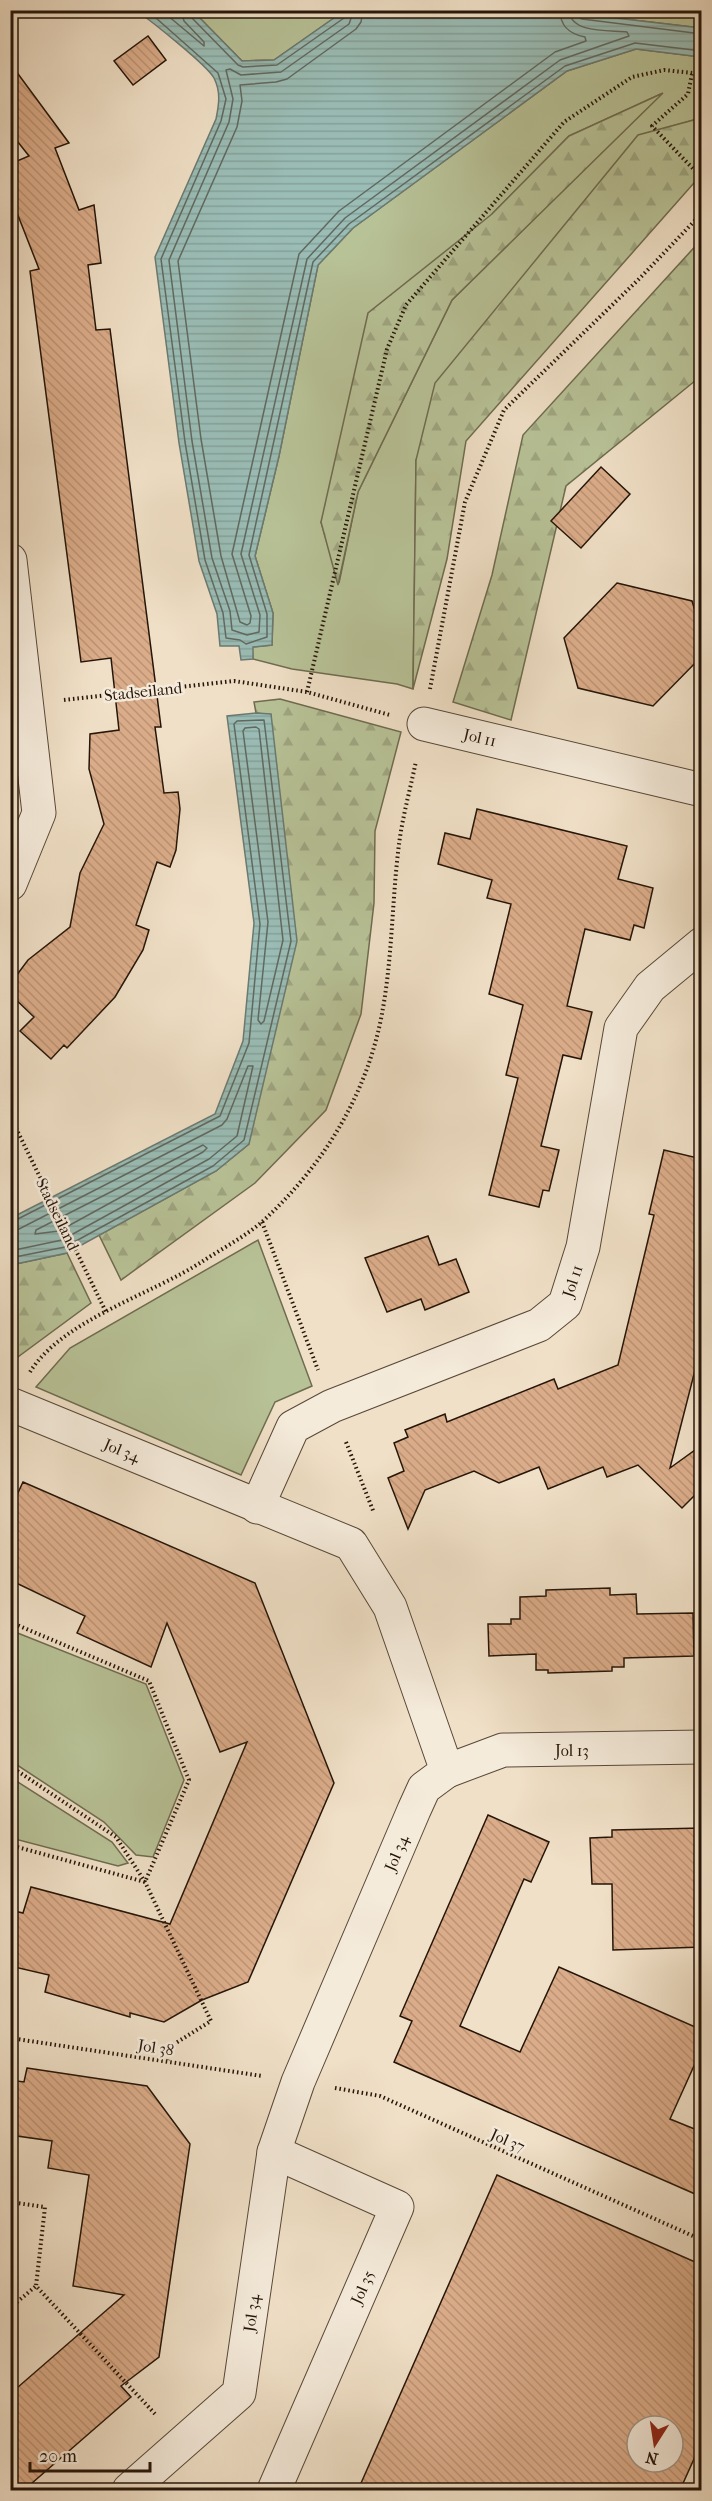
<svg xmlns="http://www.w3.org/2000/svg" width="712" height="2501" viewBox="0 0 712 2501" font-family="'IM FELL French Canon',serif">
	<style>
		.green { fill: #b8c297; stroke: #6e6c50; stroke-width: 1.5; fill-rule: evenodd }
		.forest { fill: url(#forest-firs); stroke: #6e6c50; stroke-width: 1.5 }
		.water { fill: url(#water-rules); stroke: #6b7a71; stroke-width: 1.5 }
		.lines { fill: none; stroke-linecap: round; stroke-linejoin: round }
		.shore { stroke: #606960; stroke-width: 1.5 }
		.building { fill: url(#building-back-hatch); stroke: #251509; stroke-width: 1.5; fill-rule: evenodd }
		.minor-casing { stroke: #584838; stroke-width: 35 }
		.path { stroke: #251509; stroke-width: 4; stroke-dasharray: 1.5 3; stroke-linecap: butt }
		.minor { stroke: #f5ebdb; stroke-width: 33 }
		.labels { text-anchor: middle; stroke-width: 5; stroke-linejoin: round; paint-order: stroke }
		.street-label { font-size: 16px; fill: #251509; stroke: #f5ebdb }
	</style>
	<defs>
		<pattern id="forest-firs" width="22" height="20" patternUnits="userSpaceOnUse" patternTransform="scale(1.5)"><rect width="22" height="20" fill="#b8c297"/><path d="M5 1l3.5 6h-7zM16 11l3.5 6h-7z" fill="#9ea681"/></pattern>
		<pattern id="water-rules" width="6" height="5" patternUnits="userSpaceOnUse" patternTransform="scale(1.5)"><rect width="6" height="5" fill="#9abdb6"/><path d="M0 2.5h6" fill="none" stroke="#85a29b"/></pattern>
		<pattern id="building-back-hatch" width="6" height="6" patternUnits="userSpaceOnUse" patternTransform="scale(1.5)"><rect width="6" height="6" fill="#dbac89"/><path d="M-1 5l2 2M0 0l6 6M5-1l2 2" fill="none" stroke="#bc9375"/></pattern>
	</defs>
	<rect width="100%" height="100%" fill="#f0e0c7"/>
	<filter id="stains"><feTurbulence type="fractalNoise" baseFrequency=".00333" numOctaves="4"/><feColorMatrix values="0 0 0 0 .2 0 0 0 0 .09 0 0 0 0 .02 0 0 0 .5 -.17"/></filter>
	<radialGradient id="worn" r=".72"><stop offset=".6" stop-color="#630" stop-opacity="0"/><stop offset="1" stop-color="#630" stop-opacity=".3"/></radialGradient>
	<g class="green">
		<path d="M 193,11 L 344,11 L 274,60 L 242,61 Z"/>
		<path d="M 556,11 L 701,11 L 701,28 Z"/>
		<path d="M 636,49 L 701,57 L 701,118 L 638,136 L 416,460 L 413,689 L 397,684 L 292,669 L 253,659 L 252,647 L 272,645 L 273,613 L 255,556 L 279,456 L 318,265 L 353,228 L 567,71 ZM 661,94 L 452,300 L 358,492 L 339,583 L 321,522 L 492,214 L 569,136 Z"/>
		<path d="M 258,1240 L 312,1386 L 275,1402 L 241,1475 L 36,1387 L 70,1348 Z"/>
		<path d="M 10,1630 L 146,1684 L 184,1780 L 153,1857 L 136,1855 L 104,1822 L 11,1761 Z"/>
		<path d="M 10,1777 L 112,1842 L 128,1863 L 118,1866 L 11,1838 Z"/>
	</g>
	<g class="forest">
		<path d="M 663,93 L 452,300 L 358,492 L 338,585 L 321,522 L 368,313 L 492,214 L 569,136 Z"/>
		<path d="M 701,118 L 701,175 L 466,441 L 447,559 L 413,689 L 416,460 L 435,383 L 638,135 Z"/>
		<path d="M 701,240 L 701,376 L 566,486 L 511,720 L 453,702 L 492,575 L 523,435 Z"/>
		<path d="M 280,699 L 401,732 L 375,831 L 374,903 L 361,1014 L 326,1110 L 255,1183 L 121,1280 L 99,1235 L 216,1171 L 249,1144 L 271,715 L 256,713 L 254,702 Z"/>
		<path d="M 67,1253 L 91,1303 L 11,1362 L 11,1265 Z"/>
	</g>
	<g class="water">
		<path d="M 556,11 L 701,28 L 701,57 L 636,49 L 567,71 L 353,228 L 318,265 L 279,456 L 255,556 L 273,613 L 272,645 L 253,647 L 253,659 L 241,660 L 239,646 L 220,646 L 217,614 L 199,561 L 179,443 L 155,257 L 216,119 C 219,104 221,92 214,78 C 207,65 151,21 137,11 L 193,11 L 242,61 L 274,60 L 344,11 Z"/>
		<path d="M 256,713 L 271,714 L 297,941 L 249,1144 L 216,1171 L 67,1253 L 11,1265 L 11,1218 L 215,1114 L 243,1041 L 254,923 L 227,716 Z"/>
	</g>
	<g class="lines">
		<g class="shore">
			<path d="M 147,10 L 218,73 L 226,99 L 221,121 L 161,259 L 185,442 L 205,560 L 223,613 L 226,638 L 240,640 L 246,644 L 267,637 L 267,614 L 249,555 L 313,262 L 349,224 L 565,66 L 635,43 L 702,51"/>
			<path d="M 161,10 L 204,46 L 204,42 L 184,21 L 181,10"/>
			<path d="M 189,10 L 191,17 L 238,65 L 243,67 L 277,65 L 344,18 L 347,10"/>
			<path d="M 354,10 L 349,24 L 281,72 L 241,75 L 230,69 L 226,70 L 233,99 L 229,122 L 169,260 L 192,441 L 212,558 L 230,611 L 232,630 L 247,635 L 259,632 L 260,615 L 241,554 L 307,259 L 345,218 L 560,60 L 629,36 L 627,32 C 610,30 570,34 569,10"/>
			<path d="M 363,10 L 361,22 L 356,29 L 287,79 L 276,82 L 240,85 L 242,101 L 237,127 L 178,261 L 201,439 L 221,556 L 240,622 L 247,625 L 250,623 L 251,616 L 232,554 L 299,254 L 339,211 L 555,52 L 586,41 L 585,37 C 570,34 560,27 560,10"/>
			<path d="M 576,10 L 577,16 L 582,19 L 702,34"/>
			<path d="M 256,727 L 259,729 L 283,940 L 264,1021 L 261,1024 L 258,1020 L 268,922 L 243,731 L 245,728 Z"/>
			<path d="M 203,1145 L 207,1148 L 203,1152 L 59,1231 L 35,1234 L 36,1230 Z"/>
			<path d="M 10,1223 L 220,1116 L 249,1043 L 260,924 L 234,724 L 237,721 L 264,720 L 291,941 L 244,1140 L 213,1166 L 65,1247 L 10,1258"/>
			<path d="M 10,1231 L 19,1229 L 222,1125 L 227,1119 L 248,1066 L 253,1066 L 237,1136 L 209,1159 L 62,1240 L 10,1251"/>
		</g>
	</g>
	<g class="building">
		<path d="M 148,36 L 166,60 L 133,85 L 114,61 Z"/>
		<path d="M 10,63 L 69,143 L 55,148 L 79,210 L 94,205 L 101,263 L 88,265 L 96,330 L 110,329 L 161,727 L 155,727 L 164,793 L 178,792 L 180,809 L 176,850 L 170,867 L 157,862 L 136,925 L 149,930 L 143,950 L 115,997 L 67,1048 L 64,1045 L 51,1059 L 20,1031 L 34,1017 L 10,994 L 10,984 L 28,960 L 70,927 L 80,873 L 104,824 L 89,769 L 90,734 L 119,730 L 111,658 L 81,662 L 30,271 L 39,269 L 10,195 L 10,164 L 29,156 L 10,132 Z"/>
		<path d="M 601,467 L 630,494 L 581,548 L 551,521 Z"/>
		<path d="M 617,583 L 692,601 L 702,634 L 702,656 L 653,706 L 578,688 L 564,638 Z"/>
		<path d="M 477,809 L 627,846 L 618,879 L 653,888 L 644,928 L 634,925 L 630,940 L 585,929 L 567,1006 L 592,1012 L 581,1059 L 563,1055 L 541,1146 L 559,1150 L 549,1191 L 543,1190 L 539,1207 L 489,1195 L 518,1078 L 506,1075 L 523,1005 L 489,994 L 511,904 L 487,898 L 492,880 L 438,864 L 445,833 L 470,839 Z"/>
		<path d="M 664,1150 L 702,1159 L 702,1343 L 670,1468 L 702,1445 L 702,1488 L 682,1508 L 638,1465 L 607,1477 L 603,1467 L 548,1489 L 539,1467 L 499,1483 L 474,1471 L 425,1490 L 408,1529 L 388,1478 L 404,1471 L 394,1443 L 408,1437 L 405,1430 L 445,1414 L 447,1422 L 554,1379 L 558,1389 L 618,1365 L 654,1215 L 649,1214 Z"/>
		<path d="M 428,1236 L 439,1265 L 456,1259 L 469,1292 L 425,1310 L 421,1299 L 387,1312 L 365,1258 Z"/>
		<path d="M 23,1482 L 255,1583 L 334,1783 L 248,1982 L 202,2000 L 164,2022 L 130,2013 L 130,2017 L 45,1992 L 49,1975 L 10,1966 L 10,1910 L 23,1913 L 31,1887 L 170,1924 L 247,1742 L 220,1752 L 167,1623 L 151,1667 L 77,1633 L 85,1616 L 10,1580 L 10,1510 Z"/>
		<path d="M 610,1588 L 610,1595 L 636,1594 L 637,1614 L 693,1613 L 694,1656 L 624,1658 L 624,1667 L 612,1667 L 612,1671 L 548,1673 L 548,1670 L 536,1670 L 536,1654 L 489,1656 L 488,1624 L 511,1624 L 511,1619 L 520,1619 L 520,1597 L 546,1596 L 546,1590 Z"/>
		<path d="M 488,1815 L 549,1842 L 531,1882 L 524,1879 L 460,2026 L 520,2052 L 559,1967 L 702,2030 L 702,2048 L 670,2119 L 702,2132 L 702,2197 L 394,2062 L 412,2021 L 400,2016 Z"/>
		<path d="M 702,1828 L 702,1947 L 613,1950 L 612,1884 L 592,1884 L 590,1838 L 612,1837 L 612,1830 Z"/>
		<path d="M 27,2068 L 147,2086 L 190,2144 L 159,2357 L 121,2386 L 131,2397 L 24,2490 L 10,2490 L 10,2394 L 124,2295 L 73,2286 L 89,2175 L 48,2168 L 52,2141 L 10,2135 L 10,2080 L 24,2082 Z"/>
		<path d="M 497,2175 L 702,2265 L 702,2441 L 680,2490 L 358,2490 ZM 637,2426 L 673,2426 L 673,2462 L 637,2462 Z"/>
	</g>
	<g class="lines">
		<defs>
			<g id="minor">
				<path d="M 10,560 L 39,813 L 10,884"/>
				<path d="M 424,724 L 702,790"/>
				<path d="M 10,1404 L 351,1544 L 390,1607 L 447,1771 L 424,1788 L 414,1810 L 298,2082 L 274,2152 L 239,2393 L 129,2490"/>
				<path d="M 257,1507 L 293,1427 L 332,1406 L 539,1325 L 565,1304 L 583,1247 L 621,1028 L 650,987 L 702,944"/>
				<path d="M 447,1771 L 503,1750 L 702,1747"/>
				<path d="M 274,2490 L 397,2207 L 274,2152"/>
			</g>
		</defs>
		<use href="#minor" class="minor-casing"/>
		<g class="path">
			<path d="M 692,74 L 688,94 L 652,126 L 702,178"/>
			<path d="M 430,689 L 465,502 L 504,410 L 641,277 L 702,213"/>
			<path d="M 307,692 L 387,349 L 406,305 L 564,122 L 632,77 L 664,70 L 702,74"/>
			<path d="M 64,700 L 234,681 L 307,692 L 390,715"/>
			<path d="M 10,1116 L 106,1312"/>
			<path d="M 262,1222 L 318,1370"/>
			<path d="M 30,1372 C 62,1320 153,1294 203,1261 C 223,1248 246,1236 263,1221 C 325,1164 369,1091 383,1008 C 393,951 392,893 400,837 C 404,811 411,786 416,761"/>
			<path d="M 346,1442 L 374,1513"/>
			<path d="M 10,1622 L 149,1681 L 189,1780 L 145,1882 L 10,1845"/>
			<path d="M 10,1766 L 116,1837 L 145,1882 L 211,2021 L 171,2046 L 168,2060"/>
			<path d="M 10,2038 L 262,2076"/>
			<path d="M 335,2088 L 380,2096 L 702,2240"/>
			<path d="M 10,2202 L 45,2207 L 36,2286 L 156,2415"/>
			<path d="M 10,2308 L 36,2286"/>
		</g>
		<use href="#minor" class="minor"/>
	</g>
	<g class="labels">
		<g class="street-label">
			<text transform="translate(143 691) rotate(-6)" y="6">Stadseiland</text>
			<text transform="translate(480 737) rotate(13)" y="6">Jol 11</text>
			<text transform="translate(58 1214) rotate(64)" y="6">Stadseiland</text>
			<text transform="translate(572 1281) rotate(-72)" y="6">Jol 11</text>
			<text transform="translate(122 1450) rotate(23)" y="6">Jol 34</text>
			<text x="572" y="1756">Jol 13</text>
			<text transform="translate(396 1853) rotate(-67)" y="6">Jol 34</text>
			<text transform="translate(156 2047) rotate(9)" y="6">Jol 38</text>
			<text transform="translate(508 2140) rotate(24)" y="6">Jol 37</text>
			<text transform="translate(362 2287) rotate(-66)" y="6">Jol 35</text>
			<text transform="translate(251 2313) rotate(-82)" y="6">Jol 34</text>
		</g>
	</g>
	<rect width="712" height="2501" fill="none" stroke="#f0e0c7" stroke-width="36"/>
	<rect x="12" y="12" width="688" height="2477" fill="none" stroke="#251509" stroke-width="3"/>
	<rect x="18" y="18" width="676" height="2465" fill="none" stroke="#251509" stroke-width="1.5"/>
	<g transform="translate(655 2444) rotate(192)"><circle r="28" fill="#f5ebdb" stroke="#a29587" stroke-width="1.5"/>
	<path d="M0-4.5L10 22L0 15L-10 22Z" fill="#8f2418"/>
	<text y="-9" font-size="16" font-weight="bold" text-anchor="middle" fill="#251509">N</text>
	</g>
	<path d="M30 2462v9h120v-9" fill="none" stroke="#251509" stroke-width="3"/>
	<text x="39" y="2462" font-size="18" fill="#251509" stroke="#f5ebdb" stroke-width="4.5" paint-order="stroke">20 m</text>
	<rect width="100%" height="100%" filter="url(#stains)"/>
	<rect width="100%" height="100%" fill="url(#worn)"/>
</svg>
